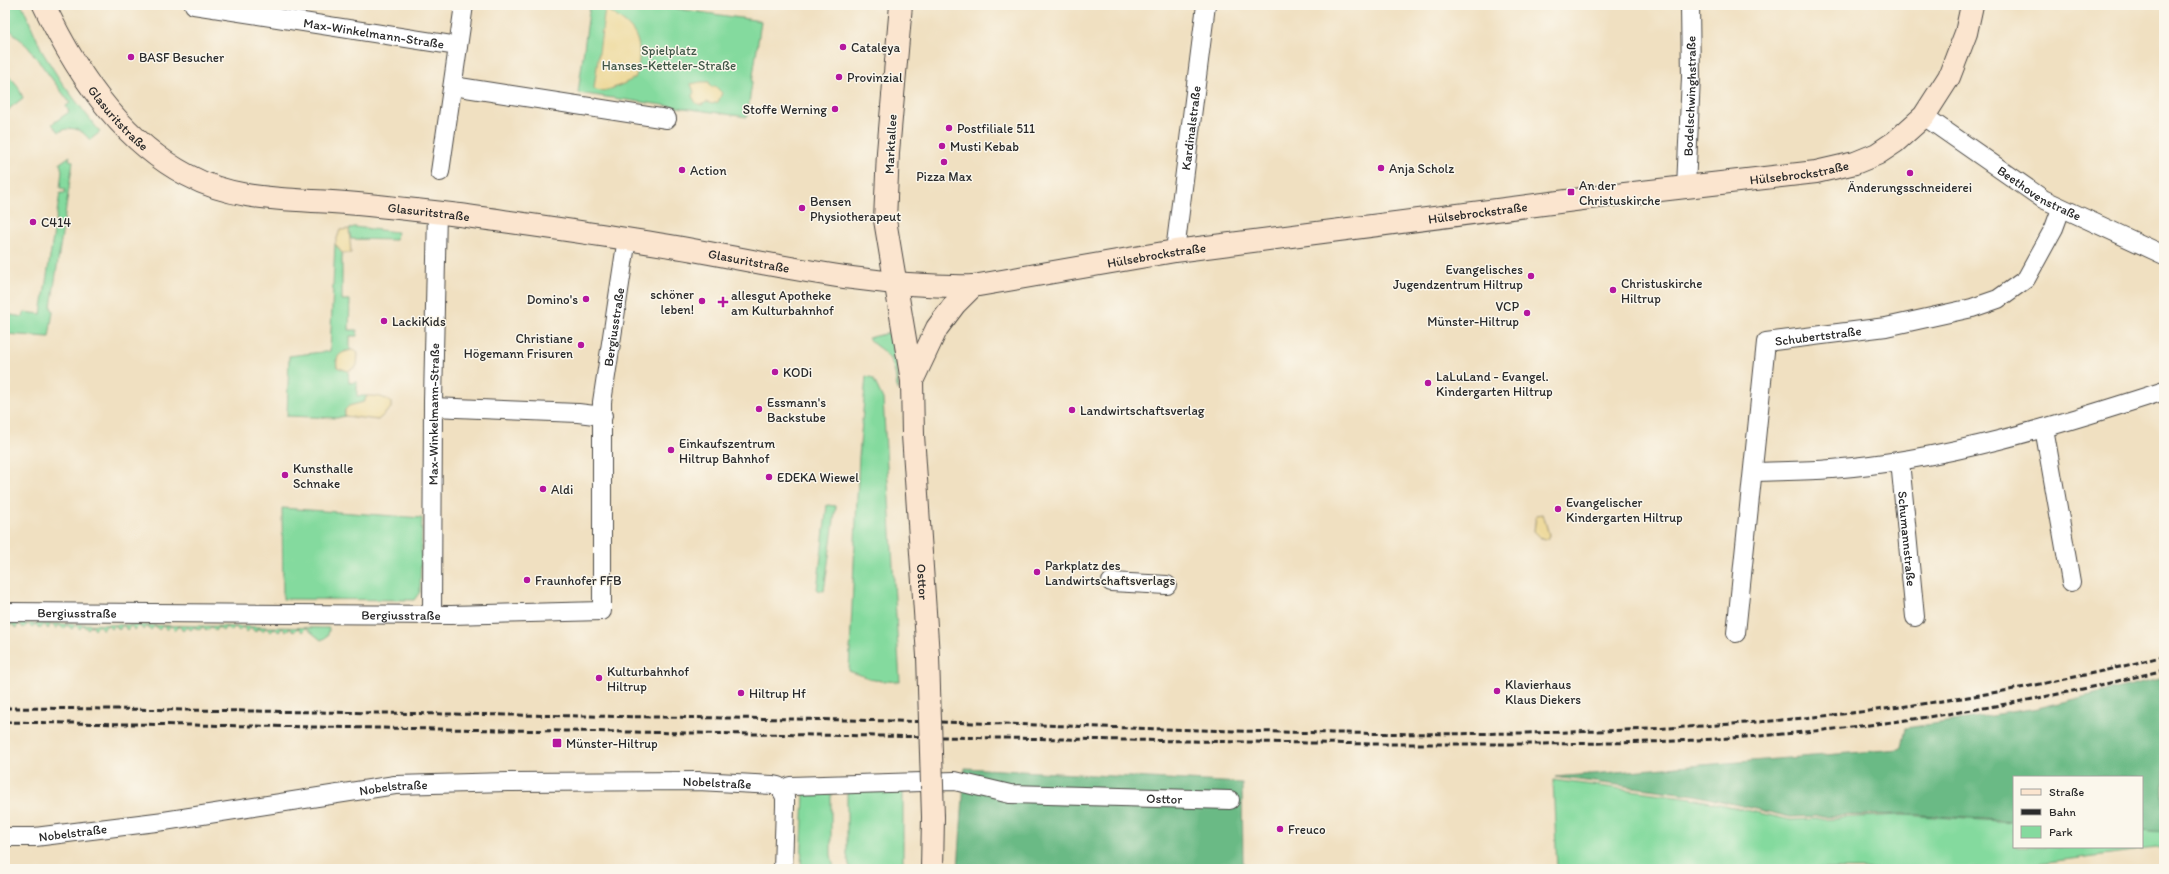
<svg xmlns="http://www.w3.org/2000/svg" width="2169" height="874" viewBox="0 0 2169 874" font-family="Itim,sans-serif">
	<style>
		.green { fill: #84da9e; stroke: #588264 }
		.forest { fill: #6bba85; stroke: #4b7258 }
		.sand { fill: #eeda9e; stroke: #8c8264 }
		.lines { fill: none; stroke-linecap: round; stroke-linejoin: round }
		.street-casing { stroke: #494642; stroke-width: 20 }
		.secondary-casing { stroke: #494642; stroke-width: 24 }
		.street { stroke: #fff; stroke-width: 18 }
		.secondary { stroke: #fbe5cf; stroke-width: 22 }
		.rail { stroke: #2b2b2b; stroke-width: 3; stroke-dasharray: 6 3; stroke-linecap: butt }
		.secondary-bridge-casing { stroke: #494642; stroke-width: 24; stroke-linecap: butt }
		.secondary-bridge { stroke: #fbe5cf; stroke-width: 22 }
		.poi-dot { fill: #b5179e; stroke: #fbf7ec; stroke-width: 1.5 }
		.labels { text-anchor: middle; stroke-width: 3; stroke-linejoin: round; paint-order: stroke }
		.street-label { font-size: 13px; fill: #2b2b2b; stroke: #fbf7ec }
		.poi-label { font-size: 13px; fill: #2b2b2b; stroke: #fbf7ec; text-anchor: start }
		.park-label { font-size: 13px; fill: #415748; stroke: #fbf7ec }
	</style>
	<rect width="100%" height="100%" fill="#fbf7ec"/>
	<filter id="ink" filterUnits="userSpaceOnUse"><feTurbulence type="fractalNoise" baseFrequency=".025" numOctaves="2"/><feDisplacementMap in="SourceGraphic" scale="8" xChannelSelector="R" yChannelSelector="G"/><feConvolveMatrix kernelMatrix="1 2 1 2 8 2 1 2 1" color-interpolation-filters="sRGB"/></filter>
	<filter id="wash" filterUnits="userSpaceOnUse"><feTurbulence type="fractalNoise" baseFrequency=".012" numOctaves="4" result="noise"/><feDisplacementMap in="SourceGraphic" scale="16" xChannelSelector="R" yChannelSelector="G"/><feGaussianBlur stdDeviation="0.9" result="paint"/><feColorMatrix in="noise" values="0 0 0 0 0 0 0 0 0 0 0 0 0 0 0 0 0 1.4 0 .05"/><feComposite in="paint" operator="in"/></filter>
	<g filter="url(#wash)">
		<rect width="100%" height="100%" fill="#f0e0c1"/>
		<g class="green">
			<path d="M 5,5 L 22,5 L 43,53 L 62,83 L 100,132 L 90,140 C 81,129 72,125 59,132 L 52,124 L 69,112 L 66,106 L 70,103 L 28,47 L 5,25 Z"/>
			<path d="M 590,5 L 651,5 L 761,21 L 747,117 L 578,93 Z"/>
			<path d="M 5,71 L 18,86 L 23,98 L 10,108 L 5,115 Z"/>
			<path d="M 70,156 L 69,160 L 73,161 L 51,307 L 53,311 L 49,337 L 5,334 L 5,314 L 23,317 L 24,312 L 41,314 L 60,193 L 65,193 L 65,189 L 60,188 L 62,171 L 60,163 Z"/>
			<path d="M 354,227 L 397,232 L 396,240 L 351,239 L 349,229 Z"/>
			<path d="M 335,244 L 342,253 L 342,300 L 350,300 L 349,330 L 357,330 L 357,336 L 350,336 L 350,351 L 345,351 L 336,360 L 337,367 L 348,371 L 349,383 L 357,382 L 357,396 L 367,396 L 364,402 L 349,406 L 345,410 L 345,416 L 337,418 L 287,416 L 289,356 L 330,351 Z"/>
			<path d="M 889,333 L 897,363 L 899,389 L 897,390 C 896,377 895,363 885,353 C 879,347 873,345 868,338 Z"/>
			<path d="M 866,376 L 873,378 L 883,399 L 900,682 L 874,680 L 849,671 L 859,456 Z"/>
			<path d="M 827,505 L 836,506 L 824,591 L 817,590 Z"/>
			<path d="M 282,508 L 422,518 L 420,592 L 414,600 L 283,599 Z"/>
			<path d="M 5,623 L 329,628 C 329,634 327,638 321,640 L 306,628 L 302,632 L 298,628 L 294,632 L 290,628 L 286,632 L 282,628 L 279,632 L 274,628 L 271,632 L 266,628 L 263,631 L 258,628 L 255,632 L 251,628 L 247,632 L 243,627 L 239,631 L 235,627 L 231,631 L 226,627 L 223,631 L 218,627 L 215,631 L 211,627 L 207,631 L 203,627 L 199,630 L 194,627 L 191,630 L 187,627 L 183,631 L 179,626 L 175,630 L 171,626 L 167,630 L 163,626 L 159,630 L 155,626 L 151,630 L 147,626 L 144,630 L 139,626 L 135,630 L 131,626 L 127,630 L 123,625 L 119,630 L 115,625 L 111,629 L 107,625 L 103,630 L 99,625 L 95,629 L 92,625 L 88,629 L 83,625 L 80,629 L 75,625 L 72,629 L 67,625 L 64,629 L 59,625 L 56,629 L 51,624 L 48,629 L 44,624 L 40,629 L 35,624 L 32,628 L 28,624 L 24,628 L 19,624 L 16,628 L 11,624 L 8,628 Z"/>
			<path d="M 1553,780 L 1692,798 L 1791,820 L 1903,815 L 2014,822 L 2014,847 L 2142,847 L 2142,830 L 2164,832 L 2164,847 L 1994,869 L 1557,869 Z"/>
			<path d="M 903,788 L 903,869 L 850,869 L 847,855 L 847,789 Z"/>
			<path d="M 804,792 L 831,792 L 831,855 L 834,869 L 801,869 Z"/>
		</g>
		<g class="forest">
			<path d="M 2164,677 L 2164,832 L 2142,830 L 2142,777 L 2014,777 L 2014,821 L 1904,814 L 1790,817 L 1695,795 L 1555,777 L 1899,749 L 1902,747 L 1906,728 L 2038,708 Z"/>
			<path d="M 965,768 L 1242,783 L 1243,862 L 1249,869 L 958,869 Z"/>
		</g>
		<g class="sand">
			<path d="M 605,9 C 627,23 641,31 639,59 C 638,66 638,72 635,78 C 627,82 600,97 594,88 Z"/>
			<path d="M 701,82 L 709,82 L 711,87 L 715,86 L 722,93 L 718,102 L 712,104 L 707,102 L 701,105 L 696,103 L 692,96 L 694,92 L 691,84 Z"/>
			<path d="M 349,229 L 351,253 L 342,253 L 335,244 L 340,230 Z"/>
			<path d="M 353,350 L 358,353 L 357,366 L 348,371 L 337,367 C 335,354 342,352 353,350 Z"/>
			<path d="M 367,396 C 377,396 382,396 391,402 L 391,408 L 378,420 L 345,416 L 345,410 L 349,406 L 364,402 Z"/>
			<path d="M 1543,514 L 1549,535 L 1547,539 L 1543,540 L 1534,531 L 1536,515 Z"/>
		</g>
	</g>
	<g filter="url(#ink)">
		<g class="lines">
			<defs>
				<g id="street">
					<path id="s1" d="M 194,5 L 458,46"/>
					<path d="M 453,86 L 667,119"/>
					<path id="s2" d="M 1924,116 L 2043,199 L 2164,255"/>
					<path d="M 440,172 L 464,5"/>
					<path id="s3" d="M 1686,187 L 1691,77 L 1690,5"/>
					<path id="s4" d="M 1175,251 L 1206,5"/>
					<path d="M 433,407 L 578,413 L 603,416"/>
					<path d="M 2044,428 L 2071,582"/>
					<path id="s5" d="M 1900,461 L 1915,617"/>
					<path d="M 1753,472 C 1779,471 1806,471 1832,469 C 1945,460 2056,426 2164,391"/>
					<path d="M 1111,582 L 1167,585"/>
					<path id="s6" d="M 5,612 L 451,615 L 602,611 L 602,402 L 627,238"/>
					<path id="s7" d="M 432,615 L 433,401 L 437,212"/>
					<path id="s8" d="M 1736,633 L 1766,342 L 1886,327 L 1972,308 L 1998,299 L 2026,279 L 2054,228 L 2061,209"/>
					<path id="s9" d="M 5,837 L 35,837 L 164,821 L 395,785 L 508,782 L 698,781 L 773,785 L 778,786 L 782,791"/>
					<path id="s10" d="M 783,869 L 785,806 L 785,797 L 782,791 L 790,786 L 955,781 L 1010,794 L 1230,800"/>
				</g>
				<g id="secondary">
					<path id="s11" d="M 44,5 C 75,71 121,140 187,175 C 233,200 282,199 332,202 C 375,205 417,210 460,215 C 538,226 616,236 693,250 C 786,267 878,288 973,286 L 1175,251 L 1590,198 L 1816,172 L 1855,163 L 1877,154 L 1895,142 L 1924,116 L 1949,77 L 1966,33 L 1972,5"/>
					<path id="s12" d="M 901,5 L 888,152 L 885,220 L 912,381 L 913,435 L 928,656"/>
					<path d="M 912,381 L 937,328 L 955,304 L 973,286"/>
					<path d="M 932,869 L 933,817"/>
				</g>
			</defs>
			<use href="#street" class="street-casing"/>
			<use href="#secondary" class="secondary-casing"/>
			<use href="#street" class="street"/>
			<use href="#secondary" class="secondary"/>
			<g class="rail">
				<path d="M 5,708 C 154,709 302,712 451,714 C 625,717 799,718 973,723 C 1370,735 1776,757 2164,656"/>
				<path d="M 5,722 L 1376,744 C 1476,744 1576,745 1675,741 C 1840,734 2004,710 2164,670"/>
			</g>
			<defs>
				<path id="secondary-bridge" d="M 928,656 L 933,817"/>
			</defs>
			<use href="#secondary-bridge" class="secondary-bridge-casing"/>
			<use href="#secondary-bridge" class="secondary-bridge"/>
		</g>
	</g>
	<g class="poi-dot">
		<circle cx="843" cy="47" r="4"/>
		<circle cx="131" cy="57" r="4"/>
		<circle cx="839" cy="77" r="4"/>
		<circle cx="835" cy="109" r="4"/>
		<circle cx="949" cy="128" r="4"/>
		<circle cx="942" cy="146" r="4"/>
		<circle cx="944" cy="162" r="4"/>
		<circle cx="1381" cy="168" r="4"/>
		<circle cx="682" cy="170" r="4"/>
		<circle cx="1910" cy="173" r="4"/>
		<rect x="1567" y="188" width="8" height="8" rx="2"/>
		<circle cx="802" cy="208" r="4"/>
		<circle cx="33" cy="222" r="4"/>
		<circle cx="1531" cy="276" r="4"/>
		<circle cx="1613" cy="290" r="4"/>
		<circle cx="586" cy="299" r="4"/>
		<circle cx="702" cy="301" r="4"/>
		<path d="M721 296h4v4h4v4h-4v4h-4v-4h-4v-4h4z"/>
		<circle cx="1527" cy="313" r="4"/>
		<circle cx="384" cy="321" r="4"/>
		<circle cx="581" cy="345" r="4"/>
		<circle cx="775" cy="372" r="4"/>
		<circle cx="1428" cy="383" r="4"/>
		<circle cx="759" cy="409" r="4"/>
		<circle cx="1072" cy="410" r="4"/>
		<circle cx="671" cy="450" r="4"/>
		<circle cx="285" cy="475" r="4"/>
		<circle cx="769" cy="477" r="4"/>
		<circle cx="543" cy="489" r="4"/>
		<circle cx="1558" cy="509" r="4"/>
		<circle cx="1037" cy="572" r="4"/>
		<circle cx="527" cy="580" r="4"/>
		<circle cx="599" cy="678" r="4"/>
		<circle cx="1497" cy="691" r="4"/>
		<circle cx="741" cy="693" r="4"/>
		<rect x="552" y="738" width="10" height="10" rx="2"/>
		<circle cx="1280" cy="829" r="4"/>
	</g>
	<g class="labels">
		<g class="street-label">
			<text dy="5" stroke="none"><textPath href="#s1" startOffset="182">Max-Winkelmann-Straße</textPath></text>
			<text dy="5" stroke="none"><textPath href="#s3" startOffset="91">Bodelschwinghstraße</textPath></text>
			<text dy="5" stroke="none"><textPath href="#s11" startOffset="136">Glasuritstraße</textPath></text>
			<text dy="5" stroke="none"><textPath href="#s4" startOffset="124">Kardinalstraße</textPath></text>
			<text transform="translate(890 144) rotate(-87)" y="5">Marktallee</text>
			<text dy="5" stroke="none"><textPath href="#s11" startOffset="1856">Hülsebrockstraße</textPath></text>
			<text dy="5" stroke="none"><textPath href="#s2" startOffset="139">Beethovenstraße</textPath></text>
			<text dy="5" stroke="none"><textPath href="#s11" startOffset="472">Glasuritstraße</textPath></text>
			<text dy="5" stroke="none"><textPath href="#s11" startOffset="1532">Hülsebrockstraße</textPath></text>
			<text dy="5" stroke="none"><textPath href="#s11" startOffset="1208">Hülsebrockstraße</textPath></text>
			<text dy="5" stroke="none"><textPath href="#s11" startOffset="796">Glasuritstraße</textPath></text>
			<text dy="5" stroke="none"><textPath href="#s6" startOffset="882">Bergiusstraße</textPath></text>
			<text dy="5" stroke="none"><textPath href="#s8" startOffset="345">Schubertstraße</textPath></text>
			<text dy="5" stroke="none"><textPath href="#s7" startOffset="201">Max-Winkelmann-Straße</textPath></text>
			<text dy="5" stroke="none"><textPath href="#s5" startOffset="78">Schumannstraße</textPath></text>
			<text dy="5" stroke="none"><textPath href="#s12" startOffset="580">Osttor</textPath></text>
			<text dy="5" stroke="none"><textPath href="#s6" startOffset="72">Bergiusstraße</textPath></text>
			<text dy="5" stroke="none"><textPath href="#s6" startOffset="396">Bergiusstraße</textPath></text>
			<text dy="5" stroke="none"><textPath href="#s9" startOffset="716">Nobelstraße</textPath></text>
			<text dy="5" stroke="none"><textPath href="#s9" startOffset="392">Nobelstraße</textPath></text>
			<text dy="5" stroke="none"><textPath href="#s10" startOffset="464">Osttor</textPath></text>
			<text dy="5" stroke="none"><textPath href="#s9" startOffset="68">Nobelstraße</textPath></text>
		</g>
		<g class="poi-label">
			<text x="851" y="52">Cataleya</text>
			<text x="139" y="62">BASF Besucher</text>
			<text x="847" y="82">Provinzial</text>
			<text x="827" y="114" text-anchor="end">Stoffe Werning</text>
			<text x="957" y="133">Postfiliale 511</text>
			<text x="950" y="151">Musti Kebab</text>
			<text x="1389" y="173">Anja Scholz</text>
			<text x="690" y="175">Action</text>
			<text x="944" y="181" text-anchor="middle">Pizza Max</text>
			<text x="1579" y="190">An der<tspan x="1579" dy="15">Christuskirche</tspan></text>
			<text x="1910" y="192" text-anchor="middle">Änderungsschneiderei</text>
			<text x="810" y="206">Bensen<tspan x="810" dy="15">Physiotherapeut</tspan></text>
			<text x="41" y="227">C414</text>
			<text x="1523" y="274" text-anchor="end">Evangelisches<tspan x="1523" dy="15">Jugendzentrum Hiltrup</tspan></text>
			<text x="1621" y="288">Christuskirche<tspan x="1621" dy="15">Hiltrup</tspan></text>
			<text x="694" y="299" text-anchor="end">schöner<tspan x="694" dy="15">leben!</tspan></text>
			<text x="731" y="300">allesgut Apotheke<tspan x="731" dy="15">am Kulturbahnhof</tspan></text>
			<text x="578" y="304" text-anchor="end">Domino's</text>
			<text x="1519" y="311" text-anchor="end">VCP<tspan x="1519" dy="15">Münster-Hiltrup</tspan></text>
			<text x="392" y="326">LackiKids</text>
			<text x="573" y="343" text-anchor="end">Christiane<tspan x="573" dy="15">Högemann Frisuren</tspan></text>
			<text x="783" y="377">KODi</text>
			<text x="1436" y="381">LaLuLand - Evangel.<tspan x="1436" dy="15">Kindergarten Hiltrup</tspan></text>
			<text x="767" y="407">Essmann's<tspan x="767" dy="15">Backstube</tspan></text>
			<text x="1080" y="415">Landwirtschaftsverlag</text>
			<text x="679" y="448">Einkaufszentrum<tspan x="679" dy="15">Hiltrup Bahnhof</tspan></text>
			<text x="293" y="473">Kunsthalle<tspan x="293" dy="15">Schnake</tspan></text>
			<text x="777" y="482">EDEKA Wiewel</text>
			<text x="551" y="494">Aldi</text>
			<text x="1566" y="507">Evangelischer<tspan x="1566" dy="15">Kindergarten Hiltrup</tspan></text>
			<text x="1045" y="570">Parkplatz des<tspan x="1045" dy="15">Landwirtschaftsverlags</tspan></text>
			<text x="535" y="585">Fraunhofer FFB</text>
			<text x="607" y="676">Kulturbahnhof<tspan x="607" dy="15">Hiltrup</tspan></text>
			<text x="1505" y="689">Klavierhaus<tspan x="1505" dy="15">Klaus Diekers</tspan></text>
			<text x="749" y="698">Hiltrup Hf</text>
			<text x="566" y="748">Münster-Hiltrup</text>
			<text x="1288" y="834">Freuco</text>
		</g>
		<g class="park-label">
			<text x="669" y="55">Spielplatz<tspan x="669" dy="15">Hanses-Ketteler-Straße</tspan></text>
		</g>
	</g>
	<rect width="2169" height="874" fill="none" stroke="#fbf7ec" stroke-width="20"/>
	<rect x="2013" y="776" width="130" height="72" fill="#fbf7ec" stroke="#a8a59f"/>
	<rect x="2021" y="789" width="20" height="6" fill="#fbe5cf" stroke="#a8a59f"/>
	<text x="2049" y="796" font-size="12" fill="#2b2b2b">Straße</text>
	<rect x="2021" y="809" width="20" height="6" fill="#2b2b2b" stroke="#a8a59f"/>
	<text x="2049" y="816" font-size="12" fill="#2b2b2b">Bahn</text>
	<rect x="2021" y="826" width="20" height="12" fill="#84da9e" stroke="#a8a59f"/>
	<text x="2049" y="836" font-size="12" fill="#2b2b2b">Park</text>
</svg>
